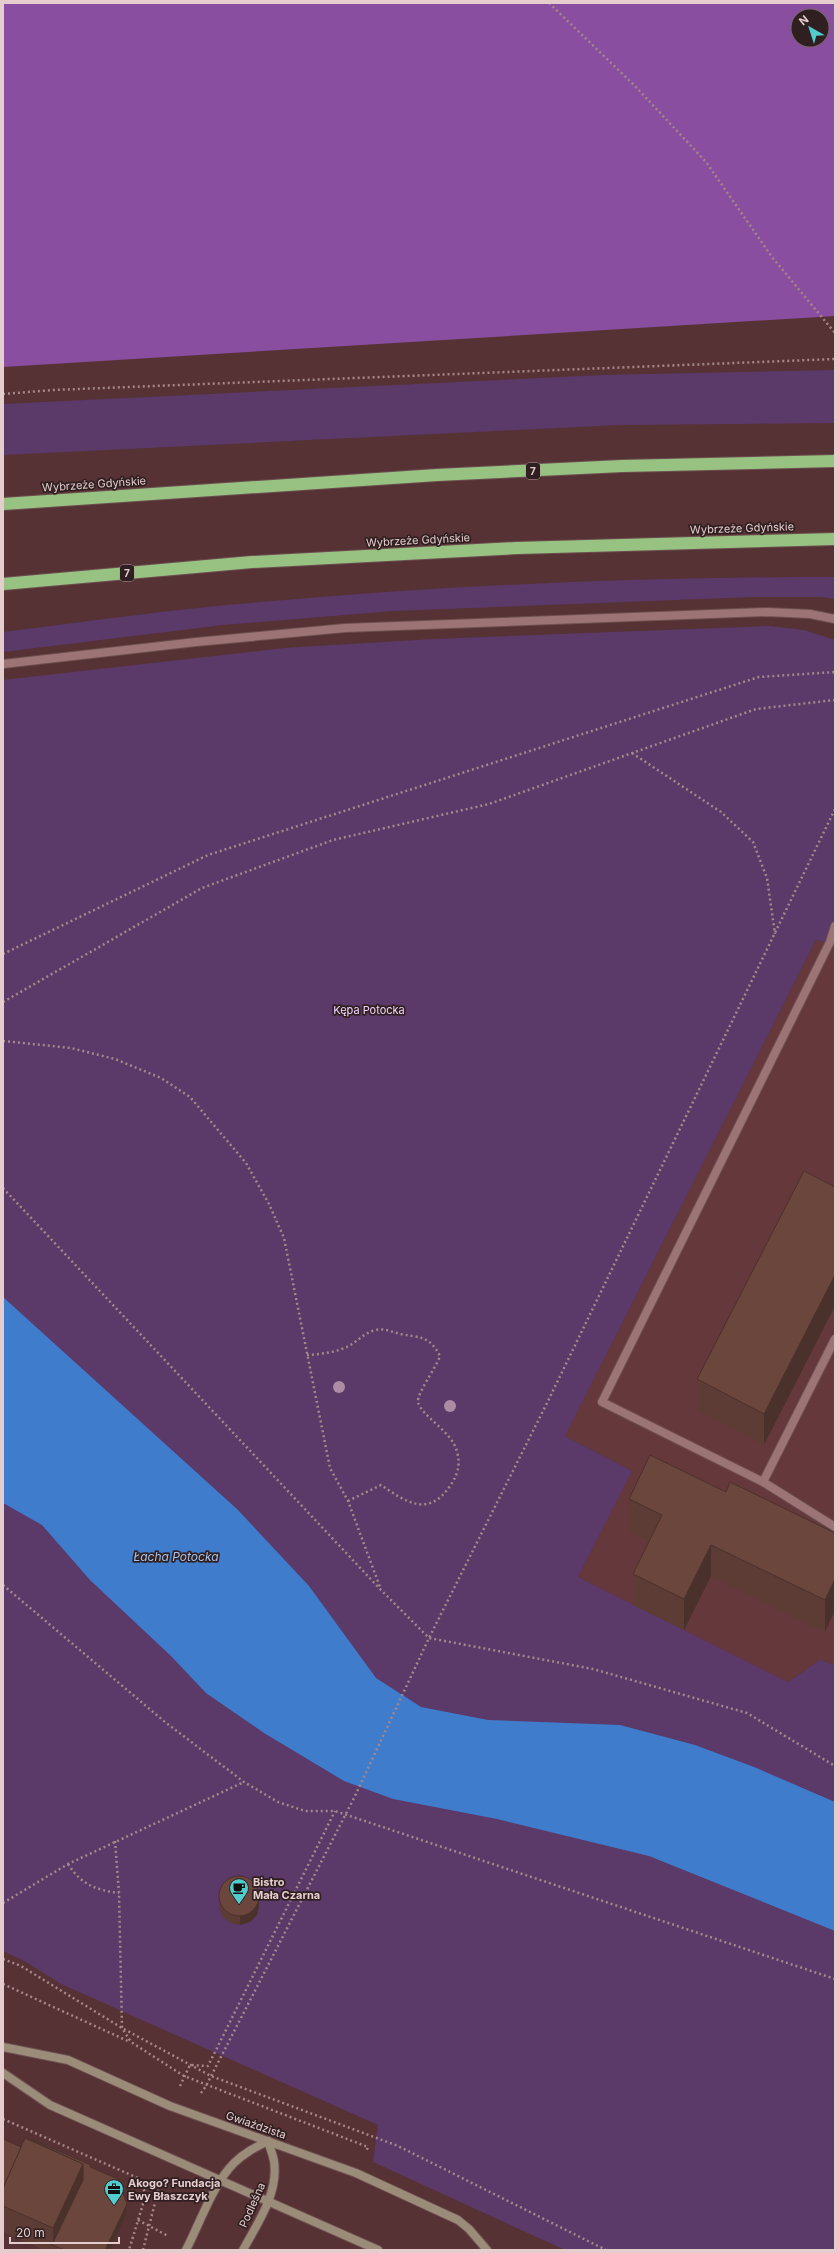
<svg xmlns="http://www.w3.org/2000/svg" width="838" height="2253" viewBox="0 0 838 2253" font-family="Inter,sans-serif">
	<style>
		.built { fill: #65393c }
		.green { fill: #5b3969 }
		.forest { fill: #894ea0; fill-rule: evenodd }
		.water { fill: #3f7ccb }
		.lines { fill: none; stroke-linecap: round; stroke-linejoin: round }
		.lane-casing { stroke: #6d4f51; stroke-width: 10 }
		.secondary-casing { stroke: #6d4f51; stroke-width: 10 }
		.highway-casing { stroke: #6d4f51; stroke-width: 14 }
		.path { stroke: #a58789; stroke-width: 2.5; stroke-dasharray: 2 3; stroke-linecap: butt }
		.lane { stroke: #9d7475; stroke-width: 8 }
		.secondary { stroke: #9b8b79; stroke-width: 8 }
		.highway { stroke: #97c282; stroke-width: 12 }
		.tree { fill: #ac8ba4 }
		.wall { fill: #5c3c34 }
		.shaded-wall { fill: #4b312b }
		.building { fill: #6b463d; stroke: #4b312b }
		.labels { text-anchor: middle; stroke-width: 3.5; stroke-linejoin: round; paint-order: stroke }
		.shield { fill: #301f20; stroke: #af999a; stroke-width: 1 }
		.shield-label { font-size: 10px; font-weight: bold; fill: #e5cdce }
		.street-label { font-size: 11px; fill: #e5cdce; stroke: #301f20 }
		.park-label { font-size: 11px; fill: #f2d3ff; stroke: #301f20 }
		.poi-label { font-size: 11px; font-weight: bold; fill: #e5cdce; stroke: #301f20; text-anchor: start }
		.water-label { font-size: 12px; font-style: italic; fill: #a5c3ec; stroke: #301f20 }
	</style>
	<rect width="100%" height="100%" fill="#563234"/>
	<path class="built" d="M 816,940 L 835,944 L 835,1665 L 820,1660 L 788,1682 L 578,1577 L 632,1471 L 565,1436 Z"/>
	<g class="green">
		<path d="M 835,370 L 835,423 L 619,425 L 3,455 L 3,404 L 603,375 Z"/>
		<path d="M 835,577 L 835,599 L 821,597 L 754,597 L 393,611 L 223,625 L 3,652 L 3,632 C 89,621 175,609 261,602 C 452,585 644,577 835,577 Z"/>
		<path d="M 769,626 L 804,630 L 835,640 L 835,944 L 816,940 L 565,1436 L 632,1471 L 578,1577 L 788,1682 L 820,1660 L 835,1665 L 835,2250 L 565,2250 L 373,2162 L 378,2125 L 61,1984 L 26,1962 L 3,1951 L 3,680 L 284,648 L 433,639 Z"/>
	</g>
	<path class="forest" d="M 3,3 L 835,3 L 835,316 L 3,367 ZM 798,16 L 822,16 L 822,40 L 798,40 Z"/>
	<path class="water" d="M 3,1297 L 238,1510 L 309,1586 L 376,1678 L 421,1707 L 488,1720 L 620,1725 L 695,1745 L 754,1767 L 835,1802 L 835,1931 L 649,1856 L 497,1819 L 393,1799 L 344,1781 L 264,1733 L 206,1693 L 171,1656 L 90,1580 L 42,1525 L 3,1503 Z"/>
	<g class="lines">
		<defs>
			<g id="lane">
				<path d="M 3,664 L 196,642 L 345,628 L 767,612 L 810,614 L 835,619"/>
				<path d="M 835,926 L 830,942 L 602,1402 L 763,1482 L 835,1527"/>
				<path d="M 763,1482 L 835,1339"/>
			</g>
			<g id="secondary">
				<path d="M 3,2047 L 68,2060 L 170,2106 L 356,2173 L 458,2220 L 469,2229 L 487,2250"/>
				<path d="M 3,2073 L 50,2105 L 378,2250"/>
				<path d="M 186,2250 C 200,2223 213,2184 234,2163 C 244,2153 256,2147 268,2141"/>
				<path d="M 243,2250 C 257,2224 279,2193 274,2161 C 273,2155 270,2148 268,2141"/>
			</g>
			<g id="highway">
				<path d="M 3,504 L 437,475 L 622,466 L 835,461"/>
				<path d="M 3,584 L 252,562 L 517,548 L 835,539"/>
			</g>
		</defs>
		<use href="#lane" class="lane-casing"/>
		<use href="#secondary" class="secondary-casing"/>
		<use href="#highway" class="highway-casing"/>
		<g class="path">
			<path d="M 549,3 L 635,86 L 706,162 L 772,257 L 835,333"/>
			<path d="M 3,394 L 53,390 L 835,359"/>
			<path d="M 632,753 L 721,812 L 753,842 L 767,878 L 775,934"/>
			<path d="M 3,954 L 208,855 L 759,677 L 835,672"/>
			<path d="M 3,1002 L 202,888 L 333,840 L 489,804 L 756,709 L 835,700"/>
			<path d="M 3,1041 L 71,1048 L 115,1059 L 161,1078 L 190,1097 L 246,1163 L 269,1204 L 284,1238 L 330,1468 L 348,1501 L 380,1587"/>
			<path d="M 3,1188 L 381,1590 L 429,1638 L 593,1669 L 747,1713 L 835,1766"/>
			<path d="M 307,1355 C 322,1354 340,1352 352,1344 C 360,1339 366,1332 376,1330 C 384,1328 392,1332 400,1334 C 420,1338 429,1335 440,1356 C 436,1368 417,1393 418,1402 C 421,1416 453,1432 457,1452 C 461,1465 457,1476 450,1486 C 428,1518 406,1502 381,1485 L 348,1501"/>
			<path d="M 3,1585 L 165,1722 L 244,1782 L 278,1802 L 305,1811 L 335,1811 L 835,1979"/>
			<path d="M 115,1841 L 119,1893 L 122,2028 L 131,2042 L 184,2076 L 368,2147 L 366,2152"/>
			<path d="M 68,1864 C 81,1884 95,1890 119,1893"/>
			<path d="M 3,1903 L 68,1864 L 244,1782"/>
			<path d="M 3,1959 L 21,1966 L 122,2028 L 211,2076 L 398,2146 L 606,2250"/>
			<path d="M 3,1984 L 130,2042"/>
			<path d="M 180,2086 L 190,2065 L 208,2066 L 335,1811"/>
			<path d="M 201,2093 L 206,2086 L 354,1798 L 429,1638 L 548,1401 L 835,809"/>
			<path d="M 3,2119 L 138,2178 L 146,2194 L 129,2250"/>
			<path d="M 138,2220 L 168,2236"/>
			<path d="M 143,2250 L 161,2179"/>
		</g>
		<use href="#lane" class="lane"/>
		<use href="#secondary" class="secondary"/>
		<use href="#highway" class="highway"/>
	</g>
	<g class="tree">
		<circle cx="339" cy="1387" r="6"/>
		<circle cx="450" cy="1406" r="6"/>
	</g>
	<g class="wall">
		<path d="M 835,1187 L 764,1445 L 697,1410 L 697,1379 Z"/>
		<path d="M 726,1492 L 835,1533 L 825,1632 L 711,1576 L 684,1630 L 633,1605 L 633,1574 L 649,1541 L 629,1531 L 629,1499 Z"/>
		<path d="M 219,1897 L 259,1905 L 257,1915 L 250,1922 L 240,1925 L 230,1923 L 222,1916 L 219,1906 Z"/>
		<path d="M 3,2139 L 21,2147 L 91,2168 L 127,2213 L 110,2250 L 44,2250 L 3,2232 Z"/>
	</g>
	<g class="shaded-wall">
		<path d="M 835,1275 L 835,1306 L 764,1445 L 764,1414 Z"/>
		<path d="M 711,1545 L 711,1576 L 684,1630 L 684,1599 Z"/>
		<path d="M 835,1579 L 835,1610 L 825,1632 L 825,1600 Z"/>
		<path d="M 259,1895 L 259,1905 L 257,1915 L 250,1922 L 240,1925 L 240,1916 Z"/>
		<path d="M 83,2164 L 83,2189 L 53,2245 L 53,2228 Z"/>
		<path d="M 127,2204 L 127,2213 L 110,2250 L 105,2250 Z"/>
	</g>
	<g class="building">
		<path d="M 804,1171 L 835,1187 L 835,1275 L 764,1414 L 697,1379 Z"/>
		<path d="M 650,1455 L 726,1492 L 730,1482 L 835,1533 L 835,1579 L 825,1600 L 711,1545 L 684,1599 L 633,1574 L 662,1515 L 629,1499 Z"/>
		<circle cx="239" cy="1896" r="20"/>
		<path d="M 25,2138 L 83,2164 L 53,2228 L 3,2206 L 3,2188 Z"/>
		<path d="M 3,2139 L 21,2147 L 3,2188 Z"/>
		<path d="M 31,2139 L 91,2165 L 90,2167 L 118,2179 L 127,2204 L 105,2250 L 65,2250 L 52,2245 L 83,2180 L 83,2164 L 31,2140 Z"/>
	</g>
	<defs>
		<symbol id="cafe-pin" viewBox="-11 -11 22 30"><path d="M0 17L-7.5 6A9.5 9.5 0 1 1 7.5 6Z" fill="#52cdce" stroke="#301f20"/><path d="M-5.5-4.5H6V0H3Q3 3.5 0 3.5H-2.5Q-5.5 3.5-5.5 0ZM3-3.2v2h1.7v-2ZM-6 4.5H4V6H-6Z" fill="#111"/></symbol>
		<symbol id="office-pin" viewBox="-11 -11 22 30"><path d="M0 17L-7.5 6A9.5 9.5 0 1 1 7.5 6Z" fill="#52cdce" stroke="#301f20"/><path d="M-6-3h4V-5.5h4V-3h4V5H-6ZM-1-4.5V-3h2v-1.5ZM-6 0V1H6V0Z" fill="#111"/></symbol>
	</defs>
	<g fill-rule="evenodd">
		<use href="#cafe-pin" x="228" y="1877" width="22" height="30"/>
		<use href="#office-pin" x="103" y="2178" width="22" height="30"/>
	</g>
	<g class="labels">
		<g class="shield">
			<rect x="526" y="463" width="14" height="16" rx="3"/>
			<rect x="120" y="565" width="14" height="16" rx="3"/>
		</g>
		<g class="shield-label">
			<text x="533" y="475">7</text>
			<text x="127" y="577">7</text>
		</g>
		<g class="street-label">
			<text transform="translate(94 484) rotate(-4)" y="4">Wybrzeże Gdyńskie</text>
			<text transform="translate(742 528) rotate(-2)" y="4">Wybrzeże Gdyńskie</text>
			<text transform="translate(418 540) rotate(-3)" y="4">Wybrzeże Gdyńskie</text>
			<text transform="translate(256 2125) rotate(19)" y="4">Gwiaździsta</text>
			<text transform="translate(252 2205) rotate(-66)" y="4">Podleśna</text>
		</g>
		<g class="park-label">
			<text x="369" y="1014">Kępa Potocka</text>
		</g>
		<g class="poi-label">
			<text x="253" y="1886">Bistro<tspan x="253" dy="13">Mała Czarna</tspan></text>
			<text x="128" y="2187">Akogo? Fundacja<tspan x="128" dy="13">Ewy Błaszczyk</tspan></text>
		</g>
		<g class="water-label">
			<text x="176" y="1561">Łacha Potocka</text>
		</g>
	</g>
	<rect width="838" height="2253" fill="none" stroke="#e5cdce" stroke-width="8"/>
	<g transform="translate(810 28) rotate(321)"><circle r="19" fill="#301f20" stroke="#786566"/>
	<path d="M0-3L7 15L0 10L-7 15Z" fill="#52cdce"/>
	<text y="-6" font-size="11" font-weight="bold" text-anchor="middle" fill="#e5cdce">N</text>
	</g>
	<path d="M10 2237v6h109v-6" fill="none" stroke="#e5cdce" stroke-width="2"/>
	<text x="16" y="2237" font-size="12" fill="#e5cdce" stroke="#301f20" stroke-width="3" paint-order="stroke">20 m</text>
</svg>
